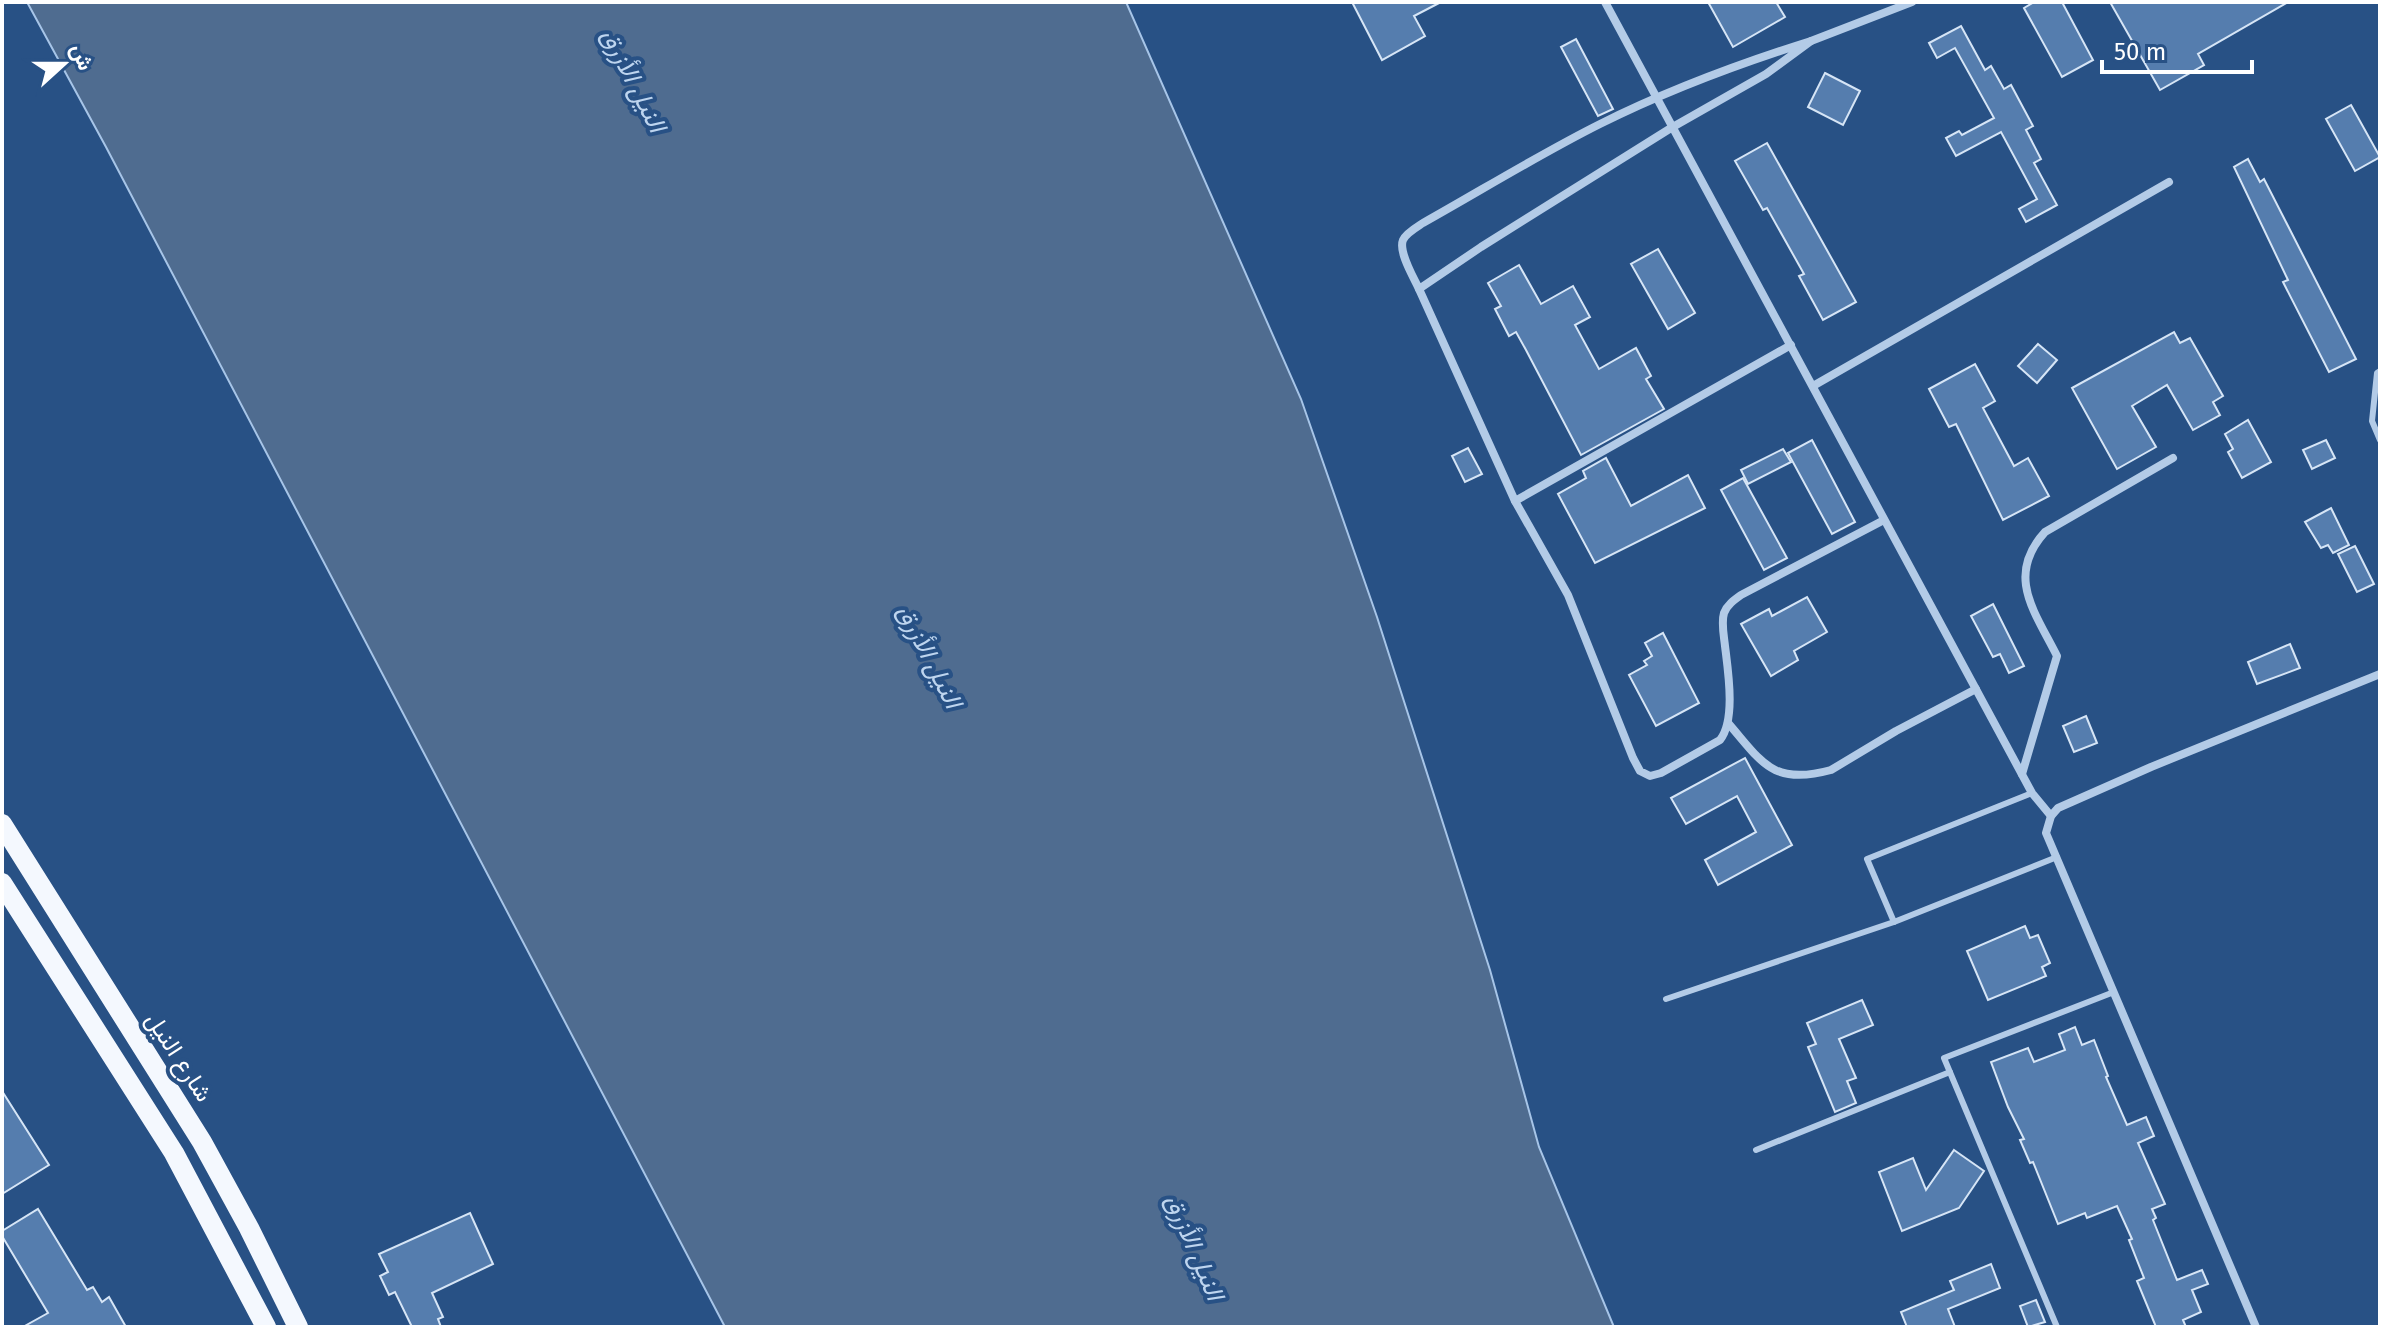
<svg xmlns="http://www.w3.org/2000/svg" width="2382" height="1329" viewBox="0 0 2382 1329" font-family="'Fira Sans',Vazirmatn,sans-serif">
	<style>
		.water { fill: #4f6c90; stroke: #a7c5e8; stroke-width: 2 }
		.building { fill: #557dae; stroke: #d6e5f6; stroke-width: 2 }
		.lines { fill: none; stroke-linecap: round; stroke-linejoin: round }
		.lane { stroke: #b3cbe7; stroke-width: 6 }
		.street { stroke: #b3cbe7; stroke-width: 8 }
		.primary { stroke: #f4f8fe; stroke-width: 20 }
		.labels { text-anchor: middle; stroke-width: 8; stroke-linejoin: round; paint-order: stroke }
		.street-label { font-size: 24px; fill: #fff; stroke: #285185 }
		.water-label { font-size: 26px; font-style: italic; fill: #bed5ef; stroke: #285185 }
	</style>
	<rect width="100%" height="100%" fill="#285185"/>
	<path class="water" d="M 27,2 L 1126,2 L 1301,399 L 1377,617 L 1490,970 L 1539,1147 L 1614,1327 L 725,1327 L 106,147 Z"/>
	<g class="building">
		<path d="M 1352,2 L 1441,2 L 1414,16 L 1425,36 L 1382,60 Z"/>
		<path d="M 1708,2 L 1776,2 L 1785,17 L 1733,47 Z"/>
		<path d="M 2034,2 L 2062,2 L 2093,60 L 2062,77 L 2024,8 Z"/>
		<path d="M 2110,2 L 2288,2 L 2198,54 L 2204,65 L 2160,90 Z"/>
		<path d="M 1961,26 L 1985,70 L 1991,66 L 2004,89 L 2011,85 L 2033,126 L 2026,130 L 2041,159 L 2034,163 L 2057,205 L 2026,222 L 2019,209 L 2037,199 L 2001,132 L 1956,156 L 1946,138 L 1959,131 L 1962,135 L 1994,118 L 1955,48 L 1937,58 L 1929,43 Z"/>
		<path d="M 1576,39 L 1613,109 L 1598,116 L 1561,47 Z"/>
		<path d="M 1825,73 L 1860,91 L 1843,125 L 1808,107 Z"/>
		<path d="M 2351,105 L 2380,157 L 2355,171 L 2326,119 Z"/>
		<path d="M 1767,143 L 1856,302 L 1823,320 L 1799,276 L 1804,274 L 1767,208 L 1763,210 L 1735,161 Z"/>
		<path d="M 2248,159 L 2260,182 L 2264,179 L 2356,359 L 2329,372 L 2283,282 L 2288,280 L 2234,167 Z"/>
		<path d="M 1658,249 L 1695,313 L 1668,329 L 1631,264 Z"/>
		<path d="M 1519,265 L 1541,304 L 1573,286 L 1590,317 L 1575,325 L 1599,369 L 1636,348 L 1651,376 L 1646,379 L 1664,409 L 1581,455 L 1526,350 L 1516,332 L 1509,336 L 1495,309 L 1501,306 L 1488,283 Z"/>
		<path d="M 2174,332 L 2180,343 L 2190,338 L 2223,396 L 2213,402 L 2220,415 L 2193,430 L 2167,385 L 2132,406 L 2156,447 L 2117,469 L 2072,388 Z"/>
		<path d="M 2038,344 L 2057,360 L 2037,383 L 2018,366 Z"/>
		<path d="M 1975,364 L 1995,401 L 1983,408 L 2014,466 L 2028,458 L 2049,496 L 2003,520 L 1956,424 L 1949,427 L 1929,389 Z"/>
		<path d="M 2248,420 L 2271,462 L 2242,478 L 2228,452 L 2233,449 L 2225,434 Z"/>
		<path d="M 1812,440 L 1855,522 L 1832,534 L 1788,453 Z"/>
		<path d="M 2326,440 L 2335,458 L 2312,469 L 2303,450 Z"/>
		<path d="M 1468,448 L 1482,474 L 1465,482 L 1452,456 Z"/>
		<path d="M 1783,449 L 1791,462 L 1748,484 L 1741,470 Z"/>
		<path d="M 1606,458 L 1631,506 L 1688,475 L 1705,508 L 1595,563 L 1558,494 L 1586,478 L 1583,471 Z"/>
		<path d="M 1743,478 L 1787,558 L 1764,570 L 1721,490 Z"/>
		<path d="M 2331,508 L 2349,545 L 2333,553 L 2328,545 L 2321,548 L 2305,522 Z"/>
		<path d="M 2355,546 L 2374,584 L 2357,592 L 2338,554 Z"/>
		<path d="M 1807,597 L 1827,632 L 1794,651 L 1798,660 L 1771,676 L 1741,624 L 1769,609 L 1772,616 Z"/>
		<path d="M 1993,604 L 2024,666 L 2009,673 L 2000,654 L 1993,657 L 1971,616 Z"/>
		<path d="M 1663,633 L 1699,703 L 1656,726 L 1629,675 L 1647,665 L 1644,661 L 1652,656 L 1645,643 Z"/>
		<path d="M 2290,644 L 2300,668 L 2257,684 L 2248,662 Z"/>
		<path d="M 2086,716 L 2097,743 L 2074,752 L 2063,726 Z"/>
		<path d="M 1745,758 L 1792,845 L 1718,885 L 1705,860 L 1756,832 L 1737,796 L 1686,824 L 1671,798 Z"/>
		<path d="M 2025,926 L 2030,938 L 2038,935 L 2050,963 L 2042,967 L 2046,976 L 1988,1000 L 1967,951 Z"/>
		<path d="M 1862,1000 L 1873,1025 L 1839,1039 L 1856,1078 L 1847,1081 L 1856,1103 L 1835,1112 L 1808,1047 L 1816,1044 L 1807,1023 Z"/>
		<path d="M 2075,1027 L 2082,1045 L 2094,1040 L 2108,1076 L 2106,1077 L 2127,1125 L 2146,1117 L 2154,1136 L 2138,1143 L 2165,1204 L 2152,1209 L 2156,1218 L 2153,1220 L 2177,1280 L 2202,1270 L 2208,1284 L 2192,1290 L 2201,1312 L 2183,1320 L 2186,1327 L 2156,1327 L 2137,1281 L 2144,1278 L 2129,1240 L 2132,1239 L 2117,1206 L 2087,1218 L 2085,1213 L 2058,1224 L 2033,1162 L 2030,1163 L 2020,1140 L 2024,1139 L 2008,1107 L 1991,1062 L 2028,1048 L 2034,1062 L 2065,1050 L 2059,1034 Z"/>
		<path d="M 2,1091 L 49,1165 L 2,1194 Z"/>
		<path d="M 1954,1150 L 1984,1171 L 1959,1208 L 1902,1231 L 1879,1172 L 1913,1158 L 1926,1190 Z"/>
		<path d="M 38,1209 L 87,1290 L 93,1287 L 102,1302 L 109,1297 L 126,1327 L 23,1327 L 48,1313 L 2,1236 L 2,1231 Z"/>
		<path d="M 470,1213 L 493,1264 L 432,1293 L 443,1317 L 438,1319 L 441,1327 L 412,1327 L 395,1292 L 389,1295 L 380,1276 L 388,1272 L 379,1254 Z"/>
		<path d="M 1991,1264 L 2000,1288 L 1948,1309 L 1955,1327 L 1907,1327 L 1901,1312 L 1954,1290 L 1950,1281 Z"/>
		<path d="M 2036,1300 L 2045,1322 L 2028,1327 L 2020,1306 Z"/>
	</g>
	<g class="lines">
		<g class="lane">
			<path d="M 2380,371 L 2377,373 L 2372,421 L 2380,440"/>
			<path d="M 1894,922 L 1867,859 L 2032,793"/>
			<path d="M 1666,999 L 1894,922 L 2057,857"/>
			<path d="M 1756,1150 L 1950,1072"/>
			<path d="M 2057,1327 L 1944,1058 L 2114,992"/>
		</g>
		<g class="street">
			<path d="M 1605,2 L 2032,793 L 2051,816"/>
			<path d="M 1811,41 L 1766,74 L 1671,128 L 1481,247 L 1419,289 C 1414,278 1398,252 1403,240 C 1406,233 1417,227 1423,223 C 1482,190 1540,154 1600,124 C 1666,91 1741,63 1811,41 Z"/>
			<path d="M 1811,41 L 1912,2"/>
			<path d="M 1419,289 L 1515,501 L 1568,595 L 1633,758 L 1640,771 L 1650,776 L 1661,773 L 1720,740 C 1736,720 1728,671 1725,646 C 1724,636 1721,623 1724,613 C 1727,605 1734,600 1741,595 L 1884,520"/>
			<path d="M 1813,386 L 2169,182"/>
			<path d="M 1515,501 L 1791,345"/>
			<path d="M 1728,723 C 1762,762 1772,786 1831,770 L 1896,731 L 1976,689"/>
			<path d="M 2022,774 L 2057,656 C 2035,612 2005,576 2045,532 L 2173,458"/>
			<path d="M 2256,1327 L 2046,833 L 2051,816 L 2058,808 L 2151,767 L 2380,674"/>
		</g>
		<g class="primary">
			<path d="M 2,824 L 202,1142 L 249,1228 L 298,1327"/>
			<path d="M 2,883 L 174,1153 L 266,1327"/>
		</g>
	</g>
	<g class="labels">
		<g class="street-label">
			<text transform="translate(179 1057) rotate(57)" y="8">شارع النيل</text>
		</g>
		<g class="water-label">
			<text transform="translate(634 80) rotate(63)" y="9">النيل الأزرق</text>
			<text transform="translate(930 656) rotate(63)" y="9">النيل الأزرق</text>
			<text transform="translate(1195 1247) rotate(67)" y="9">النيل الأزرق</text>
		</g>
	</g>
	<rect width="2382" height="1329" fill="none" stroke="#ffffff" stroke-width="8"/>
	<g transform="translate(64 64) rotate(69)" stroke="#285185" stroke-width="6" paint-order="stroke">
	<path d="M0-6L14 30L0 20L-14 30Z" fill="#ffffff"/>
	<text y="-12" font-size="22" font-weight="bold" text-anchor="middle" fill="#ffffff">ش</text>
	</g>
	<path d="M2102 60v12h150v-12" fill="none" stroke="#ffffff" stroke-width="4"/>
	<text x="2114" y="60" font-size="24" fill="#ffffff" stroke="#285185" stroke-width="6" paint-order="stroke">50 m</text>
</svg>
